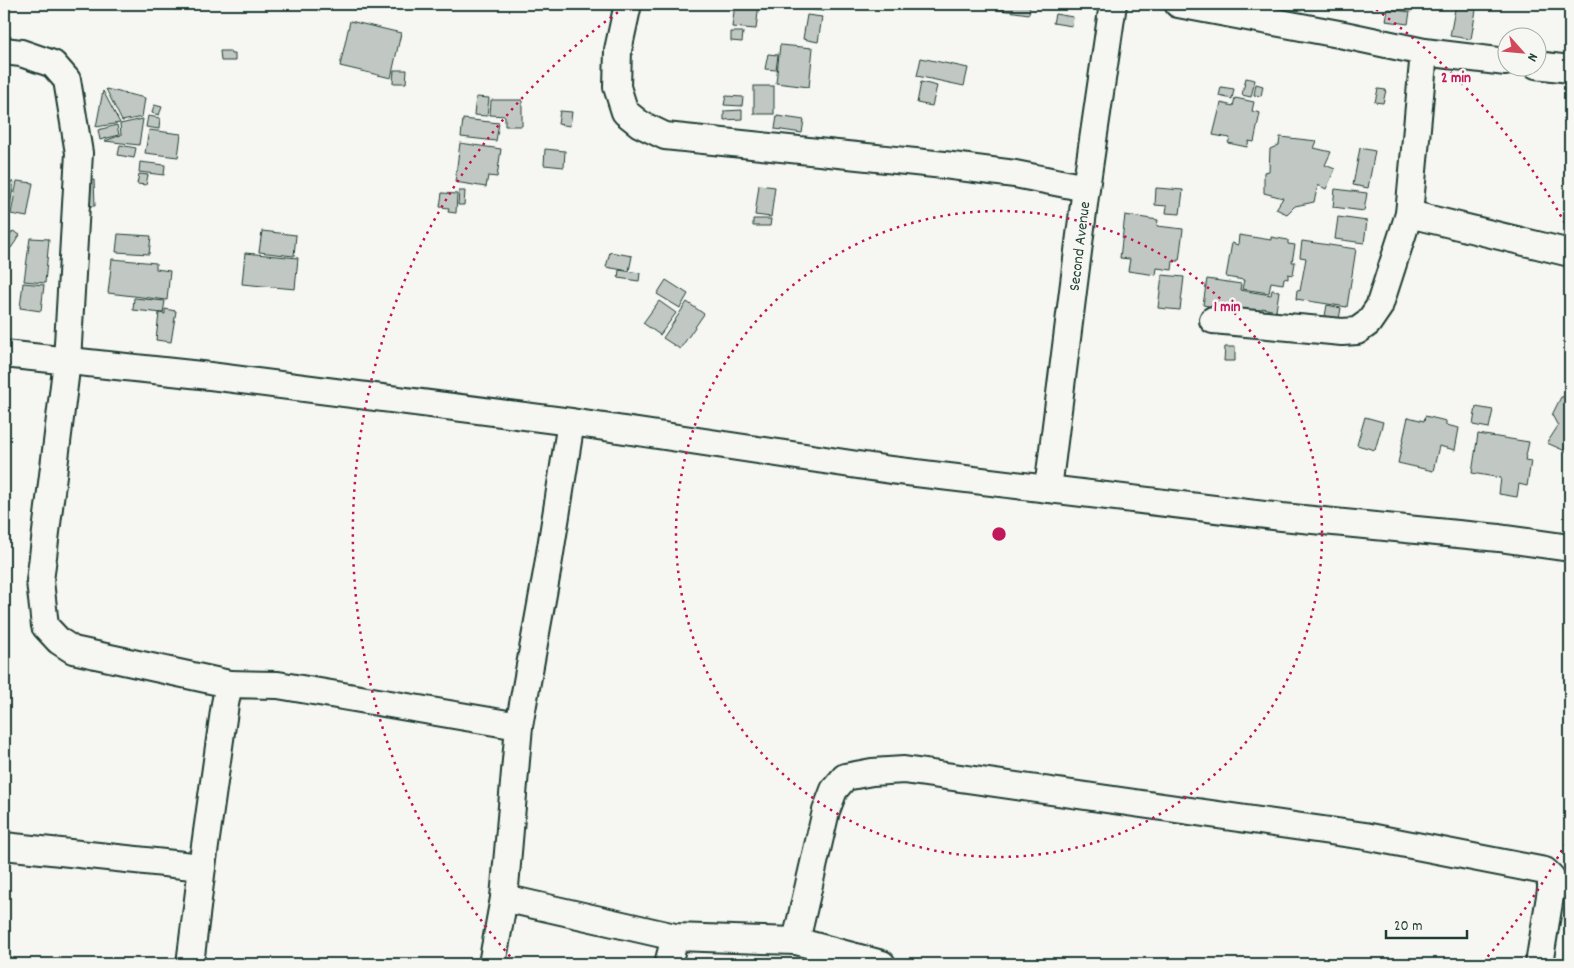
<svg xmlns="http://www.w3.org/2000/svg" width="1574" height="968" viewBox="0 0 1574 968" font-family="Dekko,sans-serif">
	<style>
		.building { fill: #c1c8c3; stroke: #1f3d34 }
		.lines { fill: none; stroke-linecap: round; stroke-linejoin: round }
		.minor-casing { stroke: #1f3d34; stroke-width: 30 }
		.minor { stroke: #f6f6f2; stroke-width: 26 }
		.ring { fill: none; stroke: #c2185b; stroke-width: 2.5; stroke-dasharray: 2.5 5 }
		.labels { text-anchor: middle; stroke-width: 5; stroke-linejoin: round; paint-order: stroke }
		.street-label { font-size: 16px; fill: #1f3d34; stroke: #f6f6f2 }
		.centre { fill: #c2185b; stroke: #f6f6f2; stroke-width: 2.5 }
		.ring-label { font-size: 15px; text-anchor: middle; font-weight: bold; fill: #c2185b; stroke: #f6f6f2; stroke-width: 5; stroke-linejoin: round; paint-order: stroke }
	</style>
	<rect width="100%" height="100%" fill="#f6f6f2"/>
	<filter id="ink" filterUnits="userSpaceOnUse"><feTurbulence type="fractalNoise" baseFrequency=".02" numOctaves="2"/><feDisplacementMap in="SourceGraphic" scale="10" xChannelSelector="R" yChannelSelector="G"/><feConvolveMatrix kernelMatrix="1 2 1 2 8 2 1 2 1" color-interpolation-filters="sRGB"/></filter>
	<g filter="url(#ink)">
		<g class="building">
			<path d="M 735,4 L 759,4 L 756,29 L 732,27 Z"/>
			<path d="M 762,4 L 825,4 L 824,11 Z"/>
			<path d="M 979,4 L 1030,4 L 1029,14 L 979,7 Z"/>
			<path d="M 1456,4 L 1477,4 L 1471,39 L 1450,36 Z"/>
			<path d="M 1388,9 L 1410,12 L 1408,24 L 1386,21 Z"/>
			<path d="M 1055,14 L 1073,17 L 1072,26 L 1053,23 Z"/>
			<path d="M 807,15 L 822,17 L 818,42 L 803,39 Z"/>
			<path d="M 350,21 L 401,33 L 391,78 L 340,66 Z"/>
			<path d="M 731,32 L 743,32 L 742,42 L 731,41 Z"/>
			<path d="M 780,45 L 813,48 L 809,87 L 776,83 Z"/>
			<path d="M 220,51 L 230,51 L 231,54 L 235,54 L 235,61 L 221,61 Z"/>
			<path d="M 768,54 L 778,55 L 776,70 L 765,69 Z"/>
			<path d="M 921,58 L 968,68 L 964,86 L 917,76 Z"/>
			<path d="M 394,70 L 407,70 L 406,83 L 393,83 Z"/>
			<path d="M 1246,78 L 1255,80 L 1251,97 L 1242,95 Z"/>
			<path d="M 921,82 L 937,86 L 932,106 L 917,103 Z"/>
			<path d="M 1256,84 L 1263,86 L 1261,96 L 1254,95 Z"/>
			<rect x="754" y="86" width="20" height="28"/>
			<path d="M 1221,87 L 1234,89 L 1232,99 L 1219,96 Z"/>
			<path d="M 106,89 L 145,98 L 142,117 L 122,121 Z"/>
			<path d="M 1378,89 L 1386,90 L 1383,103 L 1375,102 Z"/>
			<path d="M 103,91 L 120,123 L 96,127 Z"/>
			<path d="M 726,96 L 743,97 L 742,106 L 724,105 Z"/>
			<path d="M 476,97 L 489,98 L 487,116 L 474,115 Z"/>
			<path d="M 1235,98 L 1254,102 L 1252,111 L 1260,113 L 1254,142 L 1249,141 L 1247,147 L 1228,143 L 1230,138 L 1213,135 L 1221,103 L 1233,106 Z"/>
			<path d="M 491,100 L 522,100 L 522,126 L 505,126 L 505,116 L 490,115 Z"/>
			<path d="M 154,105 L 162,107 L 159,115 L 152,113 Z"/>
			<path d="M 742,110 L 742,119 L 724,120 L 724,111 Z"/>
			<path d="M 560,111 L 572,112 L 570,126 L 558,124 Z"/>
			<path d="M 148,116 L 160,118 L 159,129 L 146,127 Z"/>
			<path d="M 777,116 L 804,120 L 802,133 L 775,129 Z"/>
			<path d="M 143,119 L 139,145 L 105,141 L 121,135 L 120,124 Z"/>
			<path d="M 463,119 L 499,123 L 496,141 L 461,137 Z"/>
			<path d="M 117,125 L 119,135 L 100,140 L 98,130 Z"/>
			<path d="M 149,130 L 181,134 L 178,157 L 145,153 Z"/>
			<path d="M 1280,137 L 1317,141 L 1314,148 L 1331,152 L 1325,165 L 1335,169 L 1326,189 L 1318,185 L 1314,202 L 1295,206 L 1287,214 L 1276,209 L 1283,198 L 1264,193 L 1264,172 L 1269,171 L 1270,149 L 1279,145 Z"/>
			<path d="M 460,143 L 501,149 L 497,177 L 488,176 L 486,187 L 455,182 Z"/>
			<path d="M 120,145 L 136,148 L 134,158 L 118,155 Z"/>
			<path d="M 1360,148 L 1375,151 L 1368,188 L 1353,185 Z"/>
			<path d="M 545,149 L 565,151 L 564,167 L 544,165 Z"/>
			<path d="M 140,162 L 165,165 L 164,175 L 139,172 Z"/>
			<path d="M 139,174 L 148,175 L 146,185 L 137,184 Z"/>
			<path d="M 4,180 L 14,182 L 9,213 L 4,212 Z"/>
			<path d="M 80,180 L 94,180 L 95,206 L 80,206 Z"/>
			<path d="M 17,181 L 33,183 L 27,217 L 11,214 Z"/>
			<path d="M 759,185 L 775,187 L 771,217 L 755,215 Z"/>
			<path d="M 1156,188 L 1183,190 L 1180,214 L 1166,213 L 1167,206 L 1155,205 Z"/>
			<path d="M 1335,189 L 1367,193 L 1364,211 L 1333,207 Z"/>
			<path d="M 459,191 L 465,191 L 464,205 L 458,205 Z"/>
			<path d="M 442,193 L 457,194 L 456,213 L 448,212 L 449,208 L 440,207 Z"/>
			<path d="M 1125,215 L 1158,220 L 1157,226 L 1183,229 L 1179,261 L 1173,261 L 1172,270 L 1157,268 L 1156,275 L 1128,271 L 1130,259 L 1120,258 Z"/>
			<path d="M 1338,217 L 1367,221 L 1364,243 L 1335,239 Z"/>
			<path d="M 753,219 L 771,219 L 770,226 L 753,226 Z"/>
			<path d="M 13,231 L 20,235 L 11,248 L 4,244 Z"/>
			<path d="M 262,231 L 296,235 L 294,256 L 259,252 Z"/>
			<path d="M 118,234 L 151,236 L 149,254 L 116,252 Z"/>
			<path d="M 1239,235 L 1271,240 L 1271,237 L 1288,240 L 1288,244 L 1295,245 L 1292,262 L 1295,262 L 1293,275 L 1288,274 L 1288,279 L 1284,278 L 1283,284 L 1271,282 L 1269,293 L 1242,289 L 1244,280 L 1226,277 L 1232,243 L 1238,245 Z"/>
			<path d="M 30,238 L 49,239 L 45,283 L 24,281 Z"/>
			<path d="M 1302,241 L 1356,249 L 1347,307 L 1296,299 L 1297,290 L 1300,291 L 1306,258 L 1300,257 Z"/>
			<path d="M 610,252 L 632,256 L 629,271 L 606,267 Z"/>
			<path d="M 245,253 L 298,258 L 295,289 L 242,284 Z"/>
			<path d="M 112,259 L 156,263 L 156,269 L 170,271 L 167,300 L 108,293 Z"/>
			<path d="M 619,270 L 640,273 L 639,281 L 618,278 Z"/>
			<path d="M 1162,275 L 1184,277 L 1180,310 L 1158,308 Z"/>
			<path d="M 1207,279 L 1241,284 L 1240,290 L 1271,295 L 1272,290 L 1279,291 L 1276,311 L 1262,308 L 1261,316 L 1203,305 Z"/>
			<path d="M 666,280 L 688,294 L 680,308 L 657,294 Z"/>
			<path d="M 23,283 L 44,285 L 41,311 L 20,308 Z"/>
			<path d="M 134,298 L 165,301 L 163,313 L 133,310 Z"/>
			<path d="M 659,301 L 676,313 L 660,335 L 643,323 Z"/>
			<path d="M 687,302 L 704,314 L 680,349 L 663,338 Z"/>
			<path d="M 1327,305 L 1341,308 L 1337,330 L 1323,327 Z"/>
			<path d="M 165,309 L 176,311 L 171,342 L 156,340 L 159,313 L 165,314 Z"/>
			<path d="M 1225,347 L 1235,347 L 1235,361 L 1224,361 Z"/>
			<path d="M 1570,396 L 1570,453 L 1547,443 L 1558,426 L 1552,415 L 1561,397 Z"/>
			<path d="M 1476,407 L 1493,410 L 1489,428 L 1473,425 Z"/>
			<path d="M 1425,416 L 1446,421 L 1446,425 L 1459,428 L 1455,450 L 1439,446 L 1433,471 L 1398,463 L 1408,417 L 1424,421 Z"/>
			<path d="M 1365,417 L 1383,422 L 1375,450 L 1357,445 Z"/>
			<path d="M 1478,434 L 1529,442 L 1525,460 L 1531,461 L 1527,486 L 1519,484 L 1517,497 L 1499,494 L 1501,478 L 1472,473 Z"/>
		</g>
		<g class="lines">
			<defs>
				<g id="minor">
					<path d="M 628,4 L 618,50 L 617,87 L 625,112 L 640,124 L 665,136 L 944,165 L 1015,174 L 1086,188"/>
					<path d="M 1178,4 L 1344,35 L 1424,52 L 1506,62"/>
					<path d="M 4,51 L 21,53 L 53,64 L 67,80 L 79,153 L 67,361 L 40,581 L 45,626 L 59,641 L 73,650 L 229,684"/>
					<path d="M 1536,65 L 1570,69"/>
					<path d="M 1409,214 L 1570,253"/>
					<path d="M 1213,320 L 1342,332 L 1357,331 L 1368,323 L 1379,307 L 1409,214 L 1424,52"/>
					<path d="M 4,354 L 210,376 L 571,422 L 891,470 L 1282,517 L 1499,538 L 1570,548"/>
					<path d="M 1048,489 L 1086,188 L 1113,4"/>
					<path d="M 4,846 L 202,867"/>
					<path d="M 504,898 L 675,937 L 796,941 L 882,964"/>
					<path d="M 796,941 L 826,811 L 834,790 L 845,777 L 872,772 L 904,770 L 1365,836 L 1545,871 L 1551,877 L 1551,890 L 1539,964"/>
					<path d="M 190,964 L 202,867 L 225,704 L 229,684 L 278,685 L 519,726"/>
					<path d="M 492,964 L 504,898 L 519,726 L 547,572 L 571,422"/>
					<path d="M 668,964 L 675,937"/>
				</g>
			</defs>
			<use href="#minor" class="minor-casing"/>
			<use href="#minor" class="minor"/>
		</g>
	</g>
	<g class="ring">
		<circle cx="999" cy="534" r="323"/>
		<path d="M1569 837A646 646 0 0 1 1483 962M515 962A646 646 0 0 1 628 5M1370 5A646 646 0 0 1 1569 231"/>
	</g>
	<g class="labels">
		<g class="street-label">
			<text transform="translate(1078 246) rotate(-83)" y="6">Second Avenue</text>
		</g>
	</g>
	<circle cx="999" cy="534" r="8" class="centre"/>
	<g class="ring-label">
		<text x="1456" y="82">2 min</text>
		<text x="1227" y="311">1 min</text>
	</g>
	<rect width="1574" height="968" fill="none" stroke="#f6f6f2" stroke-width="20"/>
	<rect x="10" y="10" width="1554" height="948" fill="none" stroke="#1f3d34" stroke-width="2" filter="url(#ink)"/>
	<g transform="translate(1522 52) rotate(117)"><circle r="24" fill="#f6f6f2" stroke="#a0aca6"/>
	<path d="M0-4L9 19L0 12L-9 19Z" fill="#d1495b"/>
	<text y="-8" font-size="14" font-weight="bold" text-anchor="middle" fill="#1f3d34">N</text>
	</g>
	<path d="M1386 930v8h81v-8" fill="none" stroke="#1f3d34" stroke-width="2.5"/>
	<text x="1394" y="930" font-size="15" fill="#1f3d34" stroke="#f6f6f2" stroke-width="4" paint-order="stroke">20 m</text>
</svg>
